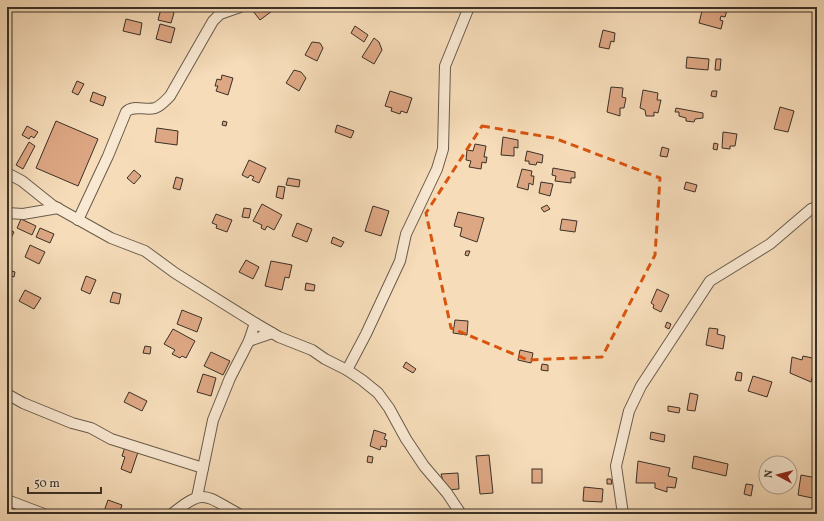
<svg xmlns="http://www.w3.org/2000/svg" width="824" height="521" viewBox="0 0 824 521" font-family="Vollkorn,serif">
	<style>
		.building { fill: #dea784; stroke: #3a3126 }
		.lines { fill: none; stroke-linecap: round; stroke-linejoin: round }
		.street-casing { stroke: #695c4b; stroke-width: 12 }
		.street { stroke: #f9e8d2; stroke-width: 10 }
		.marked { fill: none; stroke: #d7550f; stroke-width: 3; stroke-dasharray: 8 5; stroke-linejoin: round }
	</style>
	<rect width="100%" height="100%" fill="#f6dcb9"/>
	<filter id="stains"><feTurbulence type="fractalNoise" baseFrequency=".005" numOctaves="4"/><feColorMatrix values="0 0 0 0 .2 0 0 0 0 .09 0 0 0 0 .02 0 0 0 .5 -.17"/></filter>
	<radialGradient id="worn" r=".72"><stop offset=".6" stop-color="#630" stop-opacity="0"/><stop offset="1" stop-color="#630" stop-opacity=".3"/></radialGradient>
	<g class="building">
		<path d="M 256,7 L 269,7 L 272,11 L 260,20 L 252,10 Z"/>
		<path d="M 703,7 L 728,7 L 725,17 L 721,16 L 720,20 L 723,21 L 721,29 L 699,23 Z"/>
		<path d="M 161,9 L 170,9 L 174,13 L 171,23 L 158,20 Z"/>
		<path d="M 126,19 L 142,23 L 140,35 L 123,31 Z"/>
		<path d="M 160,24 L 175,28 L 171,43 L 156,39 Z"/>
		<path d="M 355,26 L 368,35 L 364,42 L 351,33 Z"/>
		<path d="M 603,30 L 615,33 L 614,42 L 611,41 L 609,49 L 599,47 Z"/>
		<path d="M 374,38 L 379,42 L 382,50 L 374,64 L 362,57 Z"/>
		<path d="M 312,42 L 320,43 L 323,48 L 317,61 L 305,55 Z"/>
		<path d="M 687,57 L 709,59 L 708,70 L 686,68 Z"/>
		<path d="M 716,59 L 721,59 L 720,70 L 715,70 Z"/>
		<path d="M 294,70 L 301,72 L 306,78 L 299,91 L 286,83 Z"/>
		<path d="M 222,75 L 233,78 L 228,95 L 216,91 L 218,86 L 215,86 L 217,79 L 221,80 Z"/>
		<path d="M 77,81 L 84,84 L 78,95 L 72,92 Z"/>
		<path d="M 611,87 L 623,88 L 622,97 L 626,98 L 624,108 L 620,108 L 620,116 L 607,112 Z"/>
		<path d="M 643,90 L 658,93 L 657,100 L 661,100 L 658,113 L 654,112 L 654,116 L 646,116 L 645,110 L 640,108 Z"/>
		<path d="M 390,91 L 412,98 L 407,113 L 401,111 L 400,114 L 391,111 L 392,108 L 385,106 Z"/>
		<path d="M 712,91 L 717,91 L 716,97 L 711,96 Z"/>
		<path d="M 93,92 L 106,97 L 103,106 L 90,101 Z"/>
		<path d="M 780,107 L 794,111 L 788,132 L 774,129 Z"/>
		<path d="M 676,108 L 703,113 L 703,118 L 695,119 L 694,122 L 686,121 L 686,118 L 679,116 L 679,112 L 675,112 Z"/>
		<path d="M 56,121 L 98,139 L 78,186 L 36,168 Z"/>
		<path d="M 223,121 L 227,122 L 226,126 L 222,125 Z"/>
		<path d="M 337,125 L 354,131 L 351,138 L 335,132 Z"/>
		<path d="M 27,126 L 38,132 L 34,138 L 31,136 L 29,139 L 22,135 Z"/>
		<path d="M 157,128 L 178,131 L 177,145 L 155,142 Z"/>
		<path d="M 723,132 L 737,134 L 735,146 L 730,146 L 730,149 L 722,148 Z"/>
		<path d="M 503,137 L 518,140 L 518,148 L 514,147 L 514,156 L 501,155 Z"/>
		<path d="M 29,142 L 35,146 L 23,169 L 16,165 Z"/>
		<path d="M 714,143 L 718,144 L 717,150 L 713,149 Z"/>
		<path d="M 475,144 L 486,146 L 484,157 L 487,157 L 486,163 L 482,162 L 481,169 L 469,167 L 471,161 L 466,160 L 467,150 L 473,151 Z"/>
		<path d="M 662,147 L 669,149 L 667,157 L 660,156 Z"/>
		<path d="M 527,151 L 543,155 L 542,163 L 537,162 L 536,165 L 529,164 L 529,161 L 525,161 Z"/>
		<path d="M 249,160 L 266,168 L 259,183 L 252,180 L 254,177 L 250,175 L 248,178 L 242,175 Z"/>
		<path d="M 553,168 L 575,172 L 575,178 L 571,178 L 571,183 L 555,181 L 556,176 L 552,175 Z"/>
		<path d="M 522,169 L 532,171 L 531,176 L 534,176 L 533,185 L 529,183 L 528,190 L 517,187 Z"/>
		<path d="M 134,170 L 141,176 L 134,184 L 127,178 Z"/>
		<path d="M 176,177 L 183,179 L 180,190 L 173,188 Z"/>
		<path d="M 288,178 L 300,180 L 299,187 L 286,185 Z"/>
		<path d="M 541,182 L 553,184 L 550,196 L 539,193 Z"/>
		<path d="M 686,182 L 697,185 L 695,192 L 684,189 Z"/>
		<path d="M 278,186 L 285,187 L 283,199 L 276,197 Z"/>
		<path d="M 262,204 L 282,215 L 274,230 L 267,226 L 265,230 L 261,228 L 262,225 L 253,221 Z"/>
		<path d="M 547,205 L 550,209 L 544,212 L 541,208 Z"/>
		<path d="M 373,206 L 389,211 L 381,236 L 365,231 Z"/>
		<path d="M 244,208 L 251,209 L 249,218 L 242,217 Z"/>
		<path d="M 458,212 L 484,218 L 477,242 L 460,236 L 462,228 L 454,226 Z"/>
		<path d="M 216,214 L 232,220 L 227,232 L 216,228 L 217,225 L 212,223 Z"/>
		<path d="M 21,219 L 36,226 L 32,235 L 17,228 Z"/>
		<path d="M 562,219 L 577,221 L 575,232 L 560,230 Z"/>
		<path d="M 297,223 L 312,229 L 307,242 L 292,236 Z"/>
		<path d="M 40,228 L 54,234 L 50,243 L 36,237 Z"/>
		<path d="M 7,229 L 14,232 L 10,240 L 7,238 Z"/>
		<path d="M 333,237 L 344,242 L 341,247 L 331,243 Z"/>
		<path d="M 30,245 L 45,252 L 39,264 L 25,257 Z"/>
		<path d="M 466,251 L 470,251 L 468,256 L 465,255 Z"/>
		<path d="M 246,260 L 259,267 L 253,279 L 239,272 Z"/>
		<path d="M 271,261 L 292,265 L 289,278 L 285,277 L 282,290 L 265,286 Z"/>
		<path d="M 12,271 L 15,272 L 14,277 L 11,276 Z"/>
		<path d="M 86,276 L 96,280 L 90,294 L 81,290 Z"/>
		<path d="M 306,283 L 315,285 L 314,291 L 305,290 Z"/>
		<path d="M 657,289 L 669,295 L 661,312 L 653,308 L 654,305 L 651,303 Z"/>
		<path d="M 25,290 L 41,298 L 34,309 L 19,301 Z"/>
		<path d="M 113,292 L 121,294 L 119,304 L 110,302 Z"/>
		<path d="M 182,310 L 202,318 L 197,332 L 177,324 Z"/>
		<path d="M 455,320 L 468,321 L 467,335 L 453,333 Z"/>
		<path d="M 667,322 L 671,324 L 669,329 L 665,327 Z"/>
		<path d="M 709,328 L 718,329 L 717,334 L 725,336 L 723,349 L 706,345 Z"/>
		<path d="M 173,329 L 195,341 L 186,358 L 182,356 L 180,358 L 172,354 L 175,350 L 164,344 Z"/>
		<path d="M 145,346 L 151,347 L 150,354 L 143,353 Z"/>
		<path d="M 520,350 L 533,353 L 531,363 L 518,360 Z"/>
		<path d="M 211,352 L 230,361 L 223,375 L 204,366 Z"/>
		<path d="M 803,356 L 817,359 L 811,382 L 790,373 L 792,357 L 802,360 Z"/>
		<path d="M 406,362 L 416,369 L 413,373 L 403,367 Z"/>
		<path d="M 542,364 L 548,365 L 548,371 L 541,370 Z"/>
		<path d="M 737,372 L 742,373 L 741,381 L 735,380 Z"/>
		<path d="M 203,374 L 216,378 L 211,396 L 197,392 Z"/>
		<path d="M 753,376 L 772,382 L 767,397 L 748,391 Z"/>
		<path d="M 129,392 L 147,401 L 142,411 L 124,402 Z"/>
		<path d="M 690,393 L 698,395 L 695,411 L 687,410 Z"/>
		<path d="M 668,406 L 680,408 L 679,413 L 668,411 Z"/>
		<path d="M 374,430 L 386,434 L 384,439 L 387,440 L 386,447 L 381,446 L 380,450 L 370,446 Z"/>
		<path d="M 651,432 L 665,435 L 664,442 L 650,439 Z"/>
		<path d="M 125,447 L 138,452 L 131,473 L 121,469 L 125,457 L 122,456 Z"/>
		<path d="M 489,455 L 493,493 L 480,494 L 476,456 Z"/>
		<path d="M 368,456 L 373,457 L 372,463 L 367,462 Z"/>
		<path d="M 694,456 L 728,464 L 726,476 L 692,468 Z"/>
		<path d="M 638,461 L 670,468 L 668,476 L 677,478 L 675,488 L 667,487 L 667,492 L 655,488 L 655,483 L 636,483 Z"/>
		<rect x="532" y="469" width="10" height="14"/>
		<path d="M 458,473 L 459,489 L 446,490 L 441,474 Z"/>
		<path d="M 801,475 L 817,478 L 814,490 L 817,490 L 817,499 L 798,495 Z"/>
		<path d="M 607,479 L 611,479 L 612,484 L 607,484 Z"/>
		<path d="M 746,484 L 753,485 L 751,496 L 744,494 Z"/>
		<path d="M 584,487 L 603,489 L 602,502 L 583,501 Z"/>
		<path d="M 108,500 L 122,505 L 119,514 L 103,514 Z"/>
	</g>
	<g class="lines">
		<defs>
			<g id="street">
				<path d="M 7,173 L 22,181 L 52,205 L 111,238 L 145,251 L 175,273 L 255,323 L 279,337 L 312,350 L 325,359 L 347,370 L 362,380 L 378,393 L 389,408 L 406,439 L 424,466 L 447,493 L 461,514"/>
				<path d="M 7,213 L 23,214 L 58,208"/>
				<path d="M 78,220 L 108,156 L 126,112 C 133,104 145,111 155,108 C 161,106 166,100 170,96 L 213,21 L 220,14 L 240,7"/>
				<path d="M 249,341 L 272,333"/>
				<path d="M 347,370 L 366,334 L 400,261 L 406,234 L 437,169 L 443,149 L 445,66 L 469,7"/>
				<path d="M 7,394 L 23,403 L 72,423 L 91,428 L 111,439 L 203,468"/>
				<path d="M 197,497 L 213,420 L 230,378 L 249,341 L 255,323"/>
				<path d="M 7,500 L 44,514"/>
				<path d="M 172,514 C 205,487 205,496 239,514"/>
				<path d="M 623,514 L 616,466 L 629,411 L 641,386 L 710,281 L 770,244 L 811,209 L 817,207"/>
			</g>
		</defs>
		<use href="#street" class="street-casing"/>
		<use href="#street" class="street"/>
	</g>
	<path class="marked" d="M 482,126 L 554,138 L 660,178 L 655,255 L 602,357 L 528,360 L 451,328 L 426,213 Z"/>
	<rect width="824" height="521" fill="none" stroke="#f6dcb9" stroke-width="24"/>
	<rect x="8" y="8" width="808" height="505" fill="none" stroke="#3a3126" stroke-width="2"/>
	<rect x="12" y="12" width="800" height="497" fill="none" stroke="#3a3126"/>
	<g transform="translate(778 475) rotate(277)"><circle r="19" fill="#f9e8d2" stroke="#ad9f8d"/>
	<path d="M0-3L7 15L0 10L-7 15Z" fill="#8f2418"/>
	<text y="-6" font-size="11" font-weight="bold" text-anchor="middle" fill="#3a3126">N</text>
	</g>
	<path d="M28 487v6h73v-6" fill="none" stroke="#3a3126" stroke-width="2"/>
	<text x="34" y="487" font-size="12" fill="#3a3126" stroke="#f9e8d2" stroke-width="3" paint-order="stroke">50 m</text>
	<rect width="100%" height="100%" filter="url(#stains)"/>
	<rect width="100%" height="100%" fill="url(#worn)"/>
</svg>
